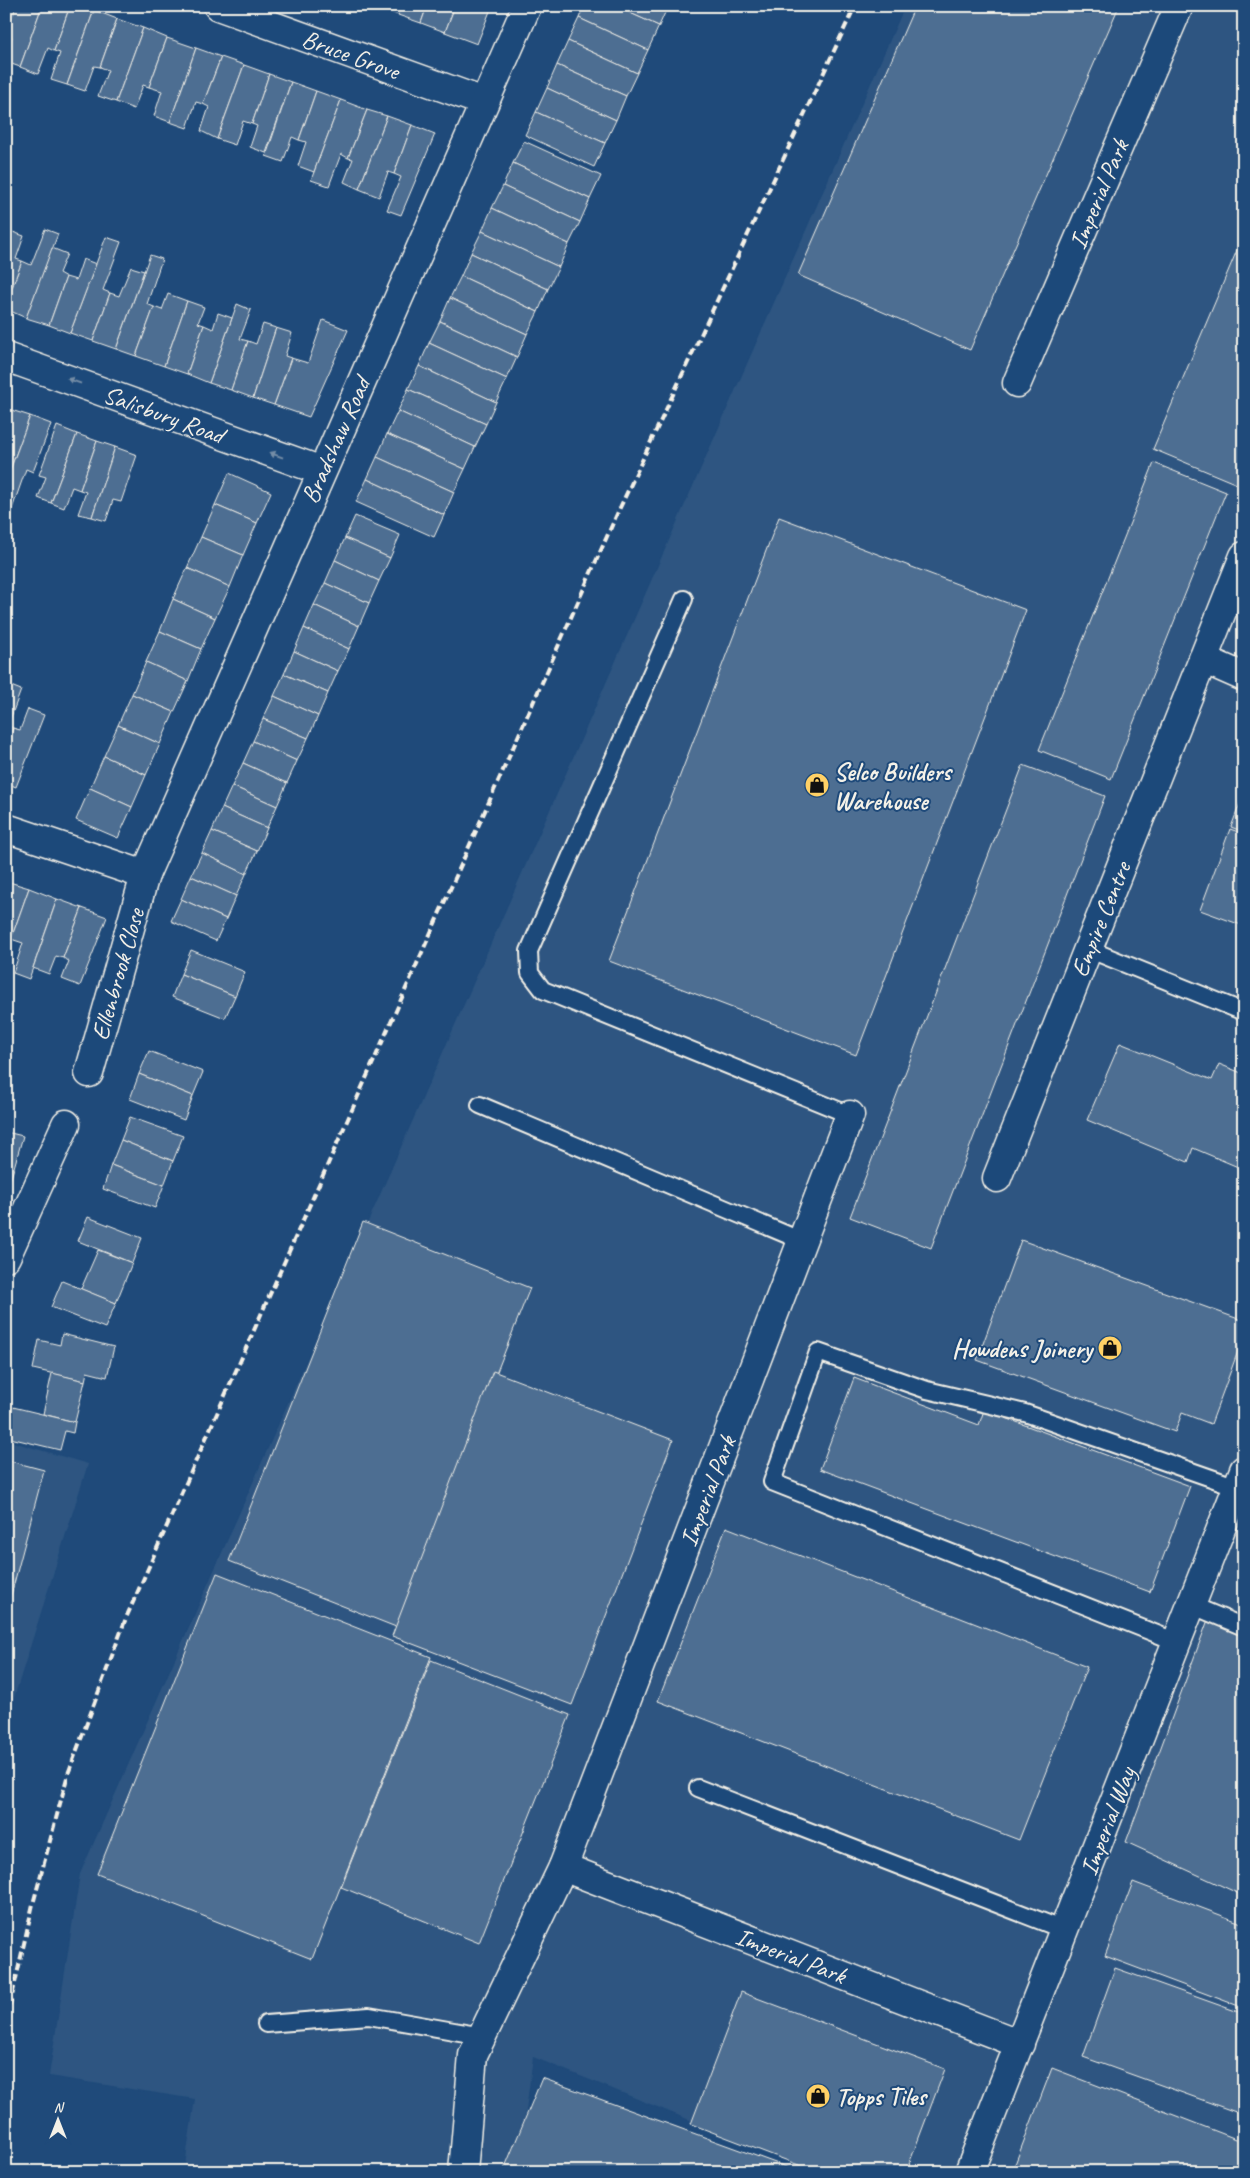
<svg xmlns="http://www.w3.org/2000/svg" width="1250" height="2178" viewBox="0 0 1250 2178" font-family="Caveat,sans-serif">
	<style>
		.built { fill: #2d5581 }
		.building { fill: #4d6e92; stroke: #f4f1e8 }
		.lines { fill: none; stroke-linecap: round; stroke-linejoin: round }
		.lane-casing { stroke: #f4f1e8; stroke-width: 20 }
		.street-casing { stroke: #f4f1e8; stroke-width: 31 }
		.lane { stroke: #1f4a7a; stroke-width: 16 }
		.street { stroke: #1f4a7a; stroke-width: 28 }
		.rail { stroke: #f4f1e8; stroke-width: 4; stroke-dasharray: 8 4; stroke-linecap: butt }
		.oneway { fill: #748da6 }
		.labels { text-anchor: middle; stroke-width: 4; stroke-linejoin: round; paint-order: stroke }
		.street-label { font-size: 25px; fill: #f4f1e8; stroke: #1f4a7a }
		.poi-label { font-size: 25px; font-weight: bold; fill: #f4f1e8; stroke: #1f4a7a; text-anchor: start }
	</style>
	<rect width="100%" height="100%" fill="#1f4a7a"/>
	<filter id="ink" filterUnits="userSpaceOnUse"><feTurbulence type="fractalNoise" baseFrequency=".02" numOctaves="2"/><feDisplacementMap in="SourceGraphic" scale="10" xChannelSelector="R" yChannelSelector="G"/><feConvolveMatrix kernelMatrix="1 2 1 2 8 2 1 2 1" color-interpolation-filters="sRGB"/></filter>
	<g filter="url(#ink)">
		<g class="built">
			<path d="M 905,6 L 1244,6 L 1244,2172 L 819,2172 L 533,2057 L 518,2172 L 184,2172 L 195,2099 L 49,2076 L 80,1874 Z"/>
			<path d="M 6,1440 L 88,1464 L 6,1723 Z"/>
		</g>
		<g class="building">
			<path d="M 6,6 L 16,6 L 6,33 Z"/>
			<path d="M 16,6 L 42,6 L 20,67 L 6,62 L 6,52 L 12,37 L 6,33 Z"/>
			<path d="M 42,6 L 70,6 L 54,51 L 48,48 L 38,74 L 20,67 Z"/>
			<path d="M 70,6 L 84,6 L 94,10 L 67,85 L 51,80 L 60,53 L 54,51 Z"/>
			<path d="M 375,6 L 401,6 L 398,15 Z"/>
			<path d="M 401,6 L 427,6 L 421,23 L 398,15 Z"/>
			<path d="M 427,6 L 455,6 L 445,32 L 421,23 Z"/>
			<path d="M 455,6 L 492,6 L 477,44 L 445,32 Z"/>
			<path d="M 584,6 L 615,6 L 659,26 L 648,50 L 579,18 Z"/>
			<path d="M 615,6 L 668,6 L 659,26 Z"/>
			<path d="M 915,6 L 1119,6 L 970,350 L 798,275 Z"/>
			<path d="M 94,10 L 117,19 L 100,67 L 94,66 L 85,91 L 67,85 Z"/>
			<path d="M 579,18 L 648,50 L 637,73 L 568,41 Z"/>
			<path d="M 117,19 L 143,28 L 116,102 L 98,96 L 108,70 L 100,67 Z"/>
			<path d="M 143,28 L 167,38 L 149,87 L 143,85 L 134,109 L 116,102 Z"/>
			<path d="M 167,38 L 196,48 L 170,122 L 154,116 L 162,91 L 149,87 Z"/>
			<path d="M 568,41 L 637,73 L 626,96 L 557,65 Z"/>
			<path d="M 196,48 L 221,57 L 203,104 L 196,102 L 187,128 L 170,122 Z"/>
			<path d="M 221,57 L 244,65 L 217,139 L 201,131 L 209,107 L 203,104 Z"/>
			<path d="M 244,65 L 269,74 L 252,124 L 243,121 L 235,145 L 217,139 Z"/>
			<path d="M 557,65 L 626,96 L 616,120 L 547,88 Z"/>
			<path d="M 269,74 L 291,82 L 266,153 L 250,147 L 257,126 L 252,124 Z"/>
			<path d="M 291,82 L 316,91 L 299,140 L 292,137 L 283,162 L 266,156 Z"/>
			<path d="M 547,88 L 616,120 L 605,143 L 536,112 Z"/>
			<path d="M 316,91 L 341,100 L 314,172 L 298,166 L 306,142 L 299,140 Z"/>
			<path d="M 341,100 L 367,110 L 348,158 L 341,154 L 329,186 L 311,180 Z"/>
			<path d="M 367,110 L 387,116 L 359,189 L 344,182 L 353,159 L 348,158 Z"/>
			<path d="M 536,112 L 605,143 L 594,167 L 525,135 Z"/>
			<path d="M 387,116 L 412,125 L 394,174 L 388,172 L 379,197 L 359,189 Z"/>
			<path d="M 412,125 L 435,134 L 401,215 L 387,210 L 401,177 L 394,174 Z"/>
			<path d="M 524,141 L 601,176 L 590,199 L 513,163 Z"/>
			<path d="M 513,163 L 590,199 L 580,222 L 503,186 Z"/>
			<path d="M 503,186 L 580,222 L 569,244 L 492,208 Z"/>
			<path d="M 492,208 L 569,244 L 559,267 L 482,231 Z"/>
			<path d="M 45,229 L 58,234 L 26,318 L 6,309 L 6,303 L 22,261 L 31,265 Z"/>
			<path d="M 10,231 L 24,236 L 16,259 L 22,261 L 6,303 L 6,240 Z"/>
			<path d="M 482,231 L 559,267 L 548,289 L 471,253 Z"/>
			<path d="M 1243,236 L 1244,236 L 1244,487 L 1153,449 Z"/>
			<path d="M 106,237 L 121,242 L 103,290 L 110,293 L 93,341 L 70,333 Z"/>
			<path d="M 52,248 L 67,254 L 59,273 L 66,277 L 49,325 L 26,318 Z"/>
			<path d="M 471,253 L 548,289 L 538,312 L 461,276 Z"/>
			<path d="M 150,255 L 162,259 L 147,304 L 154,307 L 136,356 L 116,349 Z"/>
			<path d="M 83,259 L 96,264 L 70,333 L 49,325 L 66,277 L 76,280 Z"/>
			<path d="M 131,267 L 144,271 L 116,349 L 93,341 L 110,293 L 119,296 Z"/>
			<path d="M 461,276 L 538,312 L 527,334 L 450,298 Z"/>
			<path d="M 168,294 L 187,301 L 164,366 L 136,356 L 154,307 L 162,310 Z"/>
			<path d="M 450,298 L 527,334 L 517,357 L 440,321 Z"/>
			<path d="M 187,301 L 204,307 L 198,323 L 204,325 L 187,374 L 164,366 Z"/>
			<path d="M 237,304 L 251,310 L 240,339 L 248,341 L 231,390 L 209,383 Z"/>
			<path d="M 218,313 L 232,318 L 209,383 L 187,374 L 204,325 L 213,329 Z"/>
			<path d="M 323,320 L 348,330 L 309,417 L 274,405 L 291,358 L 308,363 Z"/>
			<path d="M 440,321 L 517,357 L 507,379 L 429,343 Z"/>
			<path d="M 263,324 L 276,328 L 253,398 L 231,390 L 248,341 L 256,344 Z"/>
			<path d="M 276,328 L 292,333 L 285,356 L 291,358 L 274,405 L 253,398 Z"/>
			<path d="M 429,343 L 507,379 L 496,402 L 419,366 Z"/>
			<path d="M 419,366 L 496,402 L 486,424 L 408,389 Z"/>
			<path d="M 408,389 L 486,424 L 475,447 L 398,411 Z"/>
			<path d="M 8,409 L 30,416 L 6,481 L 6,413 Z"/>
			<path d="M 398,411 L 475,447 L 465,469 L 387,434 Z"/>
			<path d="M 30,416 L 51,424 L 33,472 L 26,469 L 11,512 L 6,510 L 6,481 Z"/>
			<path d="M 57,426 L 77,434 L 51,503 L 38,498 L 46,477 L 39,475 Z"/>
			<path d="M 77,434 L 97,441 L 80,490 L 72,487 L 64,508 L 51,503 Z"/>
			<path d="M 387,434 L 465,469 L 454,492 L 377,457 Z"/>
			<path d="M 97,441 L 115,447 L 92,517 L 78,514 L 86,492 L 80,490 Z"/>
			<path d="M 115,447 L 137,455 L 121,502 L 113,500 L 106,521 L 92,517 Z"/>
			<path d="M 377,457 L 454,492 L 444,515 L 367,479 Z"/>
			<path d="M 1154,463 L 1226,492 L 1111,779 L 1039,750 Z"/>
			<path d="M 229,473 L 271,492 L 257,523 L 215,505 Z"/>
			<path d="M 367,479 L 444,515 L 434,537 L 356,502 Z"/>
			<path d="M 215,505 L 257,523 L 243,555 L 201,537 Z"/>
			<path d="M 355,516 L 400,535 L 390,558 L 345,538 Z"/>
			<path d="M 779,517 L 1026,610 L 856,1055 L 609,961 Z"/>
			<path d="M 201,537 L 243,555 L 230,587 L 187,568 Z"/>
			<path d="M 345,538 L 390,558 L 379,581 L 335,560 Z"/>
			<path d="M 335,560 L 379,581 L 369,603 L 325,583 Z"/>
			<path d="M 187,568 L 230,587 L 215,618 L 173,599 Z"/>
			<path d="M 325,583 L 369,603 L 359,626 L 314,605 Z"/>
			<path d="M 173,599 L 215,618 L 201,649 L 160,631 Z"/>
			<path d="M 314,605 L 359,626 L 349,649 L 304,628 Z"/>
			<path d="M 304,628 L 349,649 L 338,671 L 294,651 Z"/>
			<path d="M 160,631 L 201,649 L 188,681 L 146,662 Z"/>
			<path d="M 294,651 L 338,671 L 328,693 L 284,674 Z"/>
			<path d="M 146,662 L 188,681 L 174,712 L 132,694 Z"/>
			<path d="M 284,674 L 328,693 L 318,716 L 274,696 Z"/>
			<path d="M 6,684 L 21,690 L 8,725 L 13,728 L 6,747 Z"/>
			<path d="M 132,694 L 174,712 L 160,744 L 118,725 Z"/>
			<path d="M 274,696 L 318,716 L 308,738 L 263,719 Z"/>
			<path d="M 28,709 L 44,715 L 16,787 L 6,783 L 6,747 L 13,728 L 20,730 Z"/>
			<path d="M 263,719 L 308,738 L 297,761 L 253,741 Z"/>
			<path d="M 118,725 L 160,744 L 146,775 L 104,756 Z"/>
			<path d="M 253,741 L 297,761 L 287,783 L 243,763 Z"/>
			<path d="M 104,756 L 146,775 L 132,807 L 90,788 Z"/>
			<path d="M 243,763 L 287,783 L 277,806 L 232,786 Z"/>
			<path d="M 1023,765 L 1105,796 L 931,1248 L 850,1217 Z"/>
			<path d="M 232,786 L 277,806 L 267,828 L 222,808 Z"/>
			<path d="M 90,788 L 132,807 L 118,838 L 76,820 Z"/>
			<path d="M 1244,793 L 1244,832 L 1231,827 Z"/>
			<path d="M 222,808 L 267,828 L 257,851 L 212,831 Z"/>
			<path d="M 1230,829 L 1244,834 L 1244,926 L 1200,910 Z"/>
			<path d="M 212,831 L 257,851 L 246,874 L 202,853 Z"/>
			<path d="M 202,853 L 246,874 L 236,896 L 191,876 Z"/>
			<path d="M 191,876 L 236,896 L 226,919 L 181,899 Z"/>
			<path d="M 6,881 L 29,888 L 11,939 L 6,937 Z"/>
			<path d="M 29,888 L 57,899 L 29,979 L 13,973 L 23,943 L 11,939 Z"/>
			<path d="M 57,899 L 82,908 L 63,958 L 56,956 L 49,974 L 33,968 Z"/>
			<path d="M 181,899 L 226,919 L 216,941 L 171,921 Z"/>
			<path d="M 82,908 L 107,917 L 80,986 L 62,979 L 69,961 L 63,958 Z"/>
			<path d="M 191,950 L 245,972 L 235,996 L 181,974 Z"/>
			<path d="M 181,974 L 235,996 L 225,1018 L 172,997 Z"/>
			<path d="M 1120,1043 L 1212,1080 L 1219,1064 L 1244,1074 L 1244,1153 L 1238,1167 L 1193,1148 L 1188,1162 L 1087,1120 Z"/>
			<path d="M 149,1051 L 203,1072 L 193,1096 L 139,1074 Z"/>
			<path d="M 139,1074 L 193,1096 L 184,1120 L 130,1099 Z"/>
			<path d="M 130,1117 L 183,1136 L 173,1161 L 121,1140 Z"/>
			<path d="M 6,1132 L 23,1136 L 7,1192 L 6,1191 Z"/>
			<path d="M 121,1140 L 173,1161 L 164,1185 L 111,1165 Z"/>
			<path d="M 111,1165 L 164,1185 L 155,1208 L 103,1189 Z"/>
			<path d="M 88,1217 L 142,1238 L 132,1263 L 78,1241 Z"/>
			<path d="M 363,1222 L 530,1288 L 396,1627 L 229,1561 Z"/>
			<path d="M 1021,1240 L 1244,1321 L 1244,1335 L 1211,1424 L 1182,1413 L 1175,1432 L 977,1360 Z"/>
			<path d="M 98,1250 L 132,1263 L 116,1303 L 81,1289 Z"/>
			<path d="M 62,1281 L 116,1303 L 105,1328 L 51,1307 Z"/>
			<path d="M 62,1334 L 114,1347 L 107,1377 L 87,1372 L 85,1381 L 33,1369 L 39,1340 L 60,1345 Z"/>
			<path d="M 493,1371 L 673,1440 L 572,1705 L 392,1636 Z"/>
			<path d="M 52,1373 L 85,1381 L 75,1422 L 43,1414 Z"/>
			<path d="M 854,1378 L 979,1425 L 984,1410 L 1190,1486 L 1150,1592 L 820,1469 Z"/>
			<path d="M 13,1407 L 75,1422 L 73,1433 L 65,1431 L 60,1450 L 6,1437 Z"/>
			<path d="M 6,1460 L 44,1470 L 6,1614 Z"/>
			<path d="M 726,1527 L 1087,1667 L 1019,1840 L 658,1701 Z"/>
			<path d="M 217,1573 L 431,1657 L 312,1959 L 97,1874 Z"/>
			<path d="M 1209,1617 L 1244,1632 L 1244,1896 L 1126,1842 Z"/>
			<path d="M 431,1660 L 570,1715 L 479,1943 L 341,1887 Z"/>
			<path d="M 1133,1882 L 1244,1924 L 1244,2008 L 1105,1956 Z"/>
			<path d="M 1115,1968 L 1244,2014 L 1244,2115 L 1083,2057 Z"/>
			<path d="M 741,1992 L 945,2069 L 906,2172 L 817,2172 L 691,2124 Z"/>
			<path d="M 1052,2068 L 1244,2142 L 1244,2172 L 1012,2172 Z"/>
			<path d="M 542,2078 L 800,2172 L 503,2172 Z"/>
		</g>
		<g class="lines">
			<defs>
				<g id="lane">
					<path d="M 684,599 L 529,951 L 530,973 L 543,990 L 850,1115"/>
					<path d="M 1088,949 L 1244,1012"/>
					<path d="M 480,1105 L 802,1241"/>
					<path d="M 1191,1605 L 1244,1627"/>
					<path d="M 1177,1642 L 772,1482 L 818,1352 L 927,1390 L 1025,1413 L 1237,1487"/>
					<path d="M 698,1788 L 1064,1930"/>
					<path d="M 266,2024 L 369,2016 L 482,2036"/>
				</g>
				<g id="street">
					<path d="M 218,6 L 484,102"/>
					<path d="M 6,357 L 322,471"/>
					<path d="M 1017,383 L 1179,6"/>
					<path d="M 1203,659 L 1244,677"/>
					<path d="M 6,828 L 145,875"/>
					<path d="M 89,1073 L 145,875 L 527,6"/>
					<path d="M 997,1178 L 1244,556"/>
					<path d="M 6,1257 L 66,1124"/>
					<path d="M 563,1867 L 1020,2044"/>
					<path d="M 463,2172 L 473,2055 L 563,1867 L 850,1115"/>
					<path d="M 969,2172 L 1244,1470"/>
				</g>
			</defs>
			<use href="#lane" class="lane-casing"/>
			<use href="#street" class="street-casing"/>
			<use href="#lane" class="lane"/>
			<use href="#street" class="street"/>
			<path class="rail" d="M 6,2030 L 10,2005 L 33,1904 L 68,1774 L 126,1618 L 617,514 L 855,6"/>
		</g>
		<defs><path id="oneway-solid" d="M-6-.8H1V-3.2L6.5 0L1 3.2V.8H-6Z" transform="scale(1.25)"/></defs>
		<g class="oneway">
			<use href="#oneway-solid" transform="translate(74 381) rotate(-160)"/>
			<use href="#oneway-solid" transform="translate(276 455) rotate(-160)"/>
		</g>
	</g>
	<defs>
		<symbol id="shop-disc" viewBox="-11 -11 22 22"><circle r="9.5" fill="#ffd166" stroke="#1f4a7a"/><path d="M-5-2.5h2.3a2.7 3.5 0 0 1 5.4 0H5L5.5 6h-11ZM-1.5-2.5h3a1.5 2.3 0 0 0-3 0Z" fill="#111"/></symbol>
	</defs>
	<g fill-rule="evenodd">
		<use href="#shop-disc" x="803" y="771" width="28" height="28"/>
		<use href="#shop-disc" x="1096" y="1334" width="28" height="28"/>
		<use href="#shop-disc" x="804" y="2082" width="28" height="28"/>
	</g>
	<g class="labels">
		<g class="street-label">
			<text transform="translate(351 54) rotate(20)" y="9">Bruce Grove</text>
			<text transform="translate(1098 194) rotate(-67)" y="9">Imperial Park</text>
			<text transform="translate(164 414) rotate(20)" y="9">Salisbury Road</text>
			<text transform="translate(335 440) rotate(-66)" y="9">Bradshaw Road</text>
			<text transform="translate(1100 919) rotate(-68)" y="9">Empire Centre</text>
			<text transform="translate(117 974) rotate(-74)" y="9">Ellenbrook Close</text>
			<text transform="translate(707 1491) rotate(-69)" y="9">Imperial Park</text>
			<text transform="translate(1107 1821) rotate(-69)" y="9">Imperial Way</text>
			<text transform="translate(791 1955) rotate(21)" y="9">Imperial Park</text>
		</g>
		<g class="poi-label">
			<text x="834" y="780">Selco Builders<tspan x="834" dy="29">Warehouse</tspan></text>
			<text x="1092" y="1357" text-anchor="end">Howdens Joinery</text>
			<text x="836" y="2105">Topps Tiles</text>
		</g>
	</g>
	<rect width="1250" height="2178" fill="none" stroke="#1f4a7a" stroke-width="25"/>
	<rect x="12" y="12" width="1225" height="2153" fill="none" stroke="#f4f1e8" stroke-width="2" filter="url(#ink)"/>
	<g transform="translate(58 2120)" stroke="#1f4a7a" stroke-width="4" paint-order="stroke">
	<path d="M0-4L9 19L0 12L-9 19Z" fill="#f4f1e8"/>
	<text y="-8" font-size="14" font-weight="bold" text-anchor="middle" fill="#f4f1e8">N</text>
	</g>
</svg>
